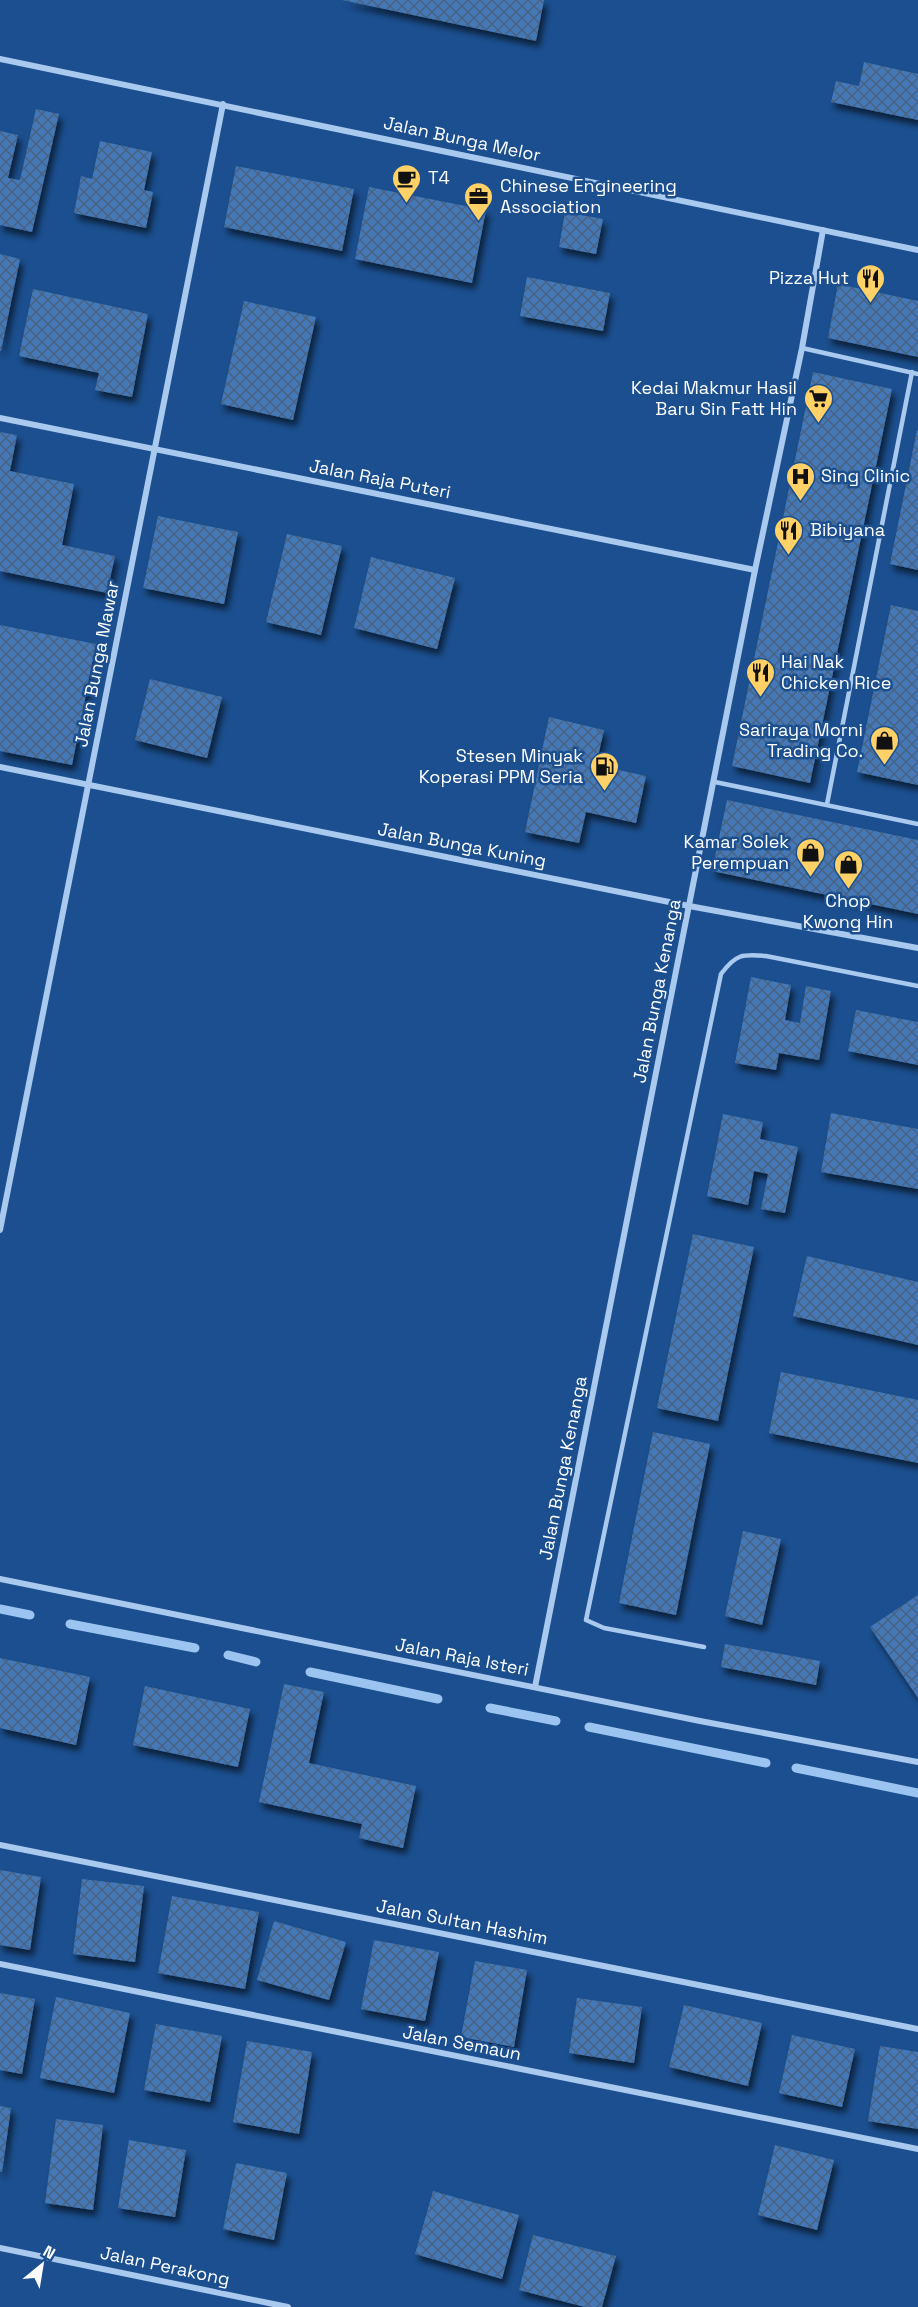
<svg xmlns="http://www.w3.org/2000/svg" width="918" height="2307" viewBox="0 0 918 2307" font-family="'Space Grotesk',sans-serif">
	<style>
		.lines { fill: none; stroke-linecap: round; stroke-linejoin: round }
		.stream { stroke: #9cc4f0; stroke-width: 9 }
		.building { fill: url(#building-cross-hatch); filter: url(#shadow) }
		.lane { stroke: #a9c9ee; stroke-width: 4.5 }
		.street { stroke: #a9c9ee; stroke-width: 6 }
		.labels { text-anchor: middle; stroke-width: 5; stroke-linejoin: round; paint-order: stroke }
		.street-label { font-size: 18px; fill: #fff; stroke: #1b4f8f }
		.poi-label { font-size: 18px; fill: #fff; stroke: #1b4f8f; text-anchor: start }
	</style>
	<defs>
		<pattern id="building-cross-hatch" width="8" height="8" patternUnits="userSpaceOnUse" patternTransform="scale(1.5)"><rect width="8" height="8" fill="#4478b7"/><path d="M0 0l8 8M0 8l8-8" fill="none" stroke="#486282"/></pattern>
		<filter id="shadow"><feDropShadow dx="3.5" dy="6" stdDeviation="3" flood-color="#0009"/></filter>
	</defs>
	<rect width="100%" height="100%" fill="#1b4f8f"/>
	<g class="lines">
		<g class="stream">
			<path d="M 0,1609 L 30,1615"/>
			<path d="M 70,1624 L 195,1648"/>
			<path d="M 228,1655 L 256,1662"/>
			<path d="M 310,1672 L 438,1699"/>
			<path d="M 490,1708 L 556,1721"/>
			<path d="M 589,1727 L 766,1763"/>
			<path d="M 796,1768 L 918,1793"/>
		</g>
	</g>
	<g class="building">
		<path d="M 342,0 L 544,0 L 536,41 Z"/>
		<path d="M 864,62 L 918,74 L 918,120 L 831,102 L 836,81 L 859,86 Z"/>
		<path d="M 36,109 L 59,114 L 32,232 L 0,225 L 0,131 L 18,135 L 8,178 L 20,180 Z"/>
		<path d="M 100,141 L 152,152 L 144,190 L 153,192 L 146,228 L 74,213 L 81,176 L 92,179 Z"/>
		<path d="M 236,166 L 354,189 L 342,251 L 224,227 Z"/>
		<path d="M 369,187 L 486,210 L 472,283 L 355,259 Z"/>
		<path d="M 565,212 L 603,219 L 596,254 L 559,247 Z"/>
		<path d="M 0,254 L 20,259 L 1,351 L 0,351 Z"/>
		<path d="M 527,277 L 610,293 L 603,331 L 520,316 Z"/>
		<path d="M 838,284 L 918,301 L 918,357 L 828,338 Z"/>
		<path d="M 33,289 L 148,314 L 132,397 L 95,390 L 99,373 L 19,356 Z"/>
		<path d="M 244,301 L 316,317 L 293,420 L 221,404 Z"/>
		<path d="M 813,372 L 892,389 L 810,783 L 732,766 Z"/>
		<path d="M 917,430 L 918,431 L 918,570 L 890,564 Z"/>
		<path d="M 0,432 L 17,435 L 10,471 L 74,484 L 62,545 L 115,556 L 107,593 L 0,571 Z"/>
		<path d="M 158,516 L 238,532 L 224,604 L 143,588 Z"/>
		<path d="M 287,534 L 342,546 L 321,635 L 266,622 Z"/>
		<path d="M 371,557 L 455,578 L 437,649 L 354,628 Z"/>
		<path d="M 891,605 L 918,611 L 918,785 L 857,772 Z"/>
		<path d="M 0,625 L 96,644 L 72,765 L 0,751 Z"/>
		<path d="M 150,679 L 222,697 L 207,758 L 135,740 Z"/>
		<path d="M 549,717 L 604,730 L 596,765 L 646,776 L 636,823 L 586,812 L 579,843 L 525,832 Z"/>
		<path d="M 727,800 L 918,840 L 918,914 L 712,871 Z"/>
		<path d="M 751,977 L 791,985 L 785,1020 L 800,1023 L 806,986 L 831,991 L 819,1060 L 779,1053 L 776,1070 L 735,1063 Z"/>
		<path d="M 856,1010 L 918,1022 L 918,1065 L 848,1051 Z"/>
		<path d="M 831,1113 L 918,1129 L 918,1189 L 821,1172 Z"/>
		<path d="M 723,1114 L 763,1122 L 760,1139 L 798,1147 L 785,1213 L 761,1209 L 768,1174 L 754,1171 L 748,1205 L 707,1196 Z"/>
		<path d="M 693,1234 L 754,1247 L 718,1421 L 657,1408 Z"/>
		<path d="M 807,1256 L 918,1282 L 918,1345 L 793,1316 Z"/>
		<path d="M 781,1372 L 918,1400 L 918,1463 L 769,1433 Z"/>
		<path d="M 653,1432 L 710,1444 L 676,1615 L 619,1603 Z"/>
		<path d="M 743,1531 L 781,1539 L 762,1625 L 725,1616 Z"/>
		<path d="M 918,1595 L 918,1698 L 870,1627 Z"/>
		<path d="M 725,1644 L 820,1661 L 816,1685 L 721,1667 Z"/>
		<path d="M 0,1658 L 90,1677 L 76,1745 L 0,1728 Z"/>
		<path d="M 284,1684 L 324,1692 L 309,1763 L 416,1786 L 403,1848 L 359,1838 L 362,1824 L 259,1802 Z"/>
		<path d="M 145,1686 L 250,1709 L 238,1767 L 133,1745 Z"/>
		<path d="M 0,1870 L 41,1877 L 30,1950 L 0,1945 Z"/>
		<path d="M 82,1879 L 144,1886 L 135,1962 L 73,1954 Z"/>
		<path d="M 172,1896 L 259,1912 L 245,1989 L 158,1973 Z"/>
		<path d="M 274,1921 L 346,1942 L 329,2000 L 257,1980 Z"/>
		<path d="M 374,1940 L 439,1952 L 425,2021 L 361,2009 Z"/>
		<path d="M 475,1961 L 527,1970 L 514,2047 L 461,2037 Z"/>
		<path d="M 0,1993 L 35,1999 L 22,2074 L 0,2070 Z"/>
		<path d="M 56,1997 L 130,2013 L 114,2093 L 40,2078 Z"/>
		<path d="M 577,1998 L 642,2007 L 634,2063 L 569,2053 Z"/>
		<path d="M 684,2005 L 762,2023 L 748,2086 L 669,2067 Z"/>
		<path d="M 156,2024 L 222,2036 L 210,2102 L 144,2090 Z"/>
		<path d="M 792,2035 L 855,2049 L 842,2107 L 779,2093 Z"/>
		<path d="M 247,2041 L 312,2052 L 299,2134 L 233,2122 Z"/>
		<path d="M 880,2046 L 918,2052 L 918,2129 L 868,2121 Z"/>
		<path d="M 0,2106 L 11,2108 L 2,2172 L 0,2172 Z"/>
		<path d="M 56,2119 L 103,2125 L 93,2210 L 45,2203 Z"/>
		<path d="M 129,2140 L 186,2150 L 175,2217 L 118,2208 Z"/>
		<path d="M 775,2145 L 834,2160 L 817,2230 L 758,2215 Z"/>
		<path d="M 236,2163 L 287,2173 L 274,2240 L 223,2229 Z"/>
		<path d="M 433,2191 L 519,2215 L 502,2279 L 415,2254 Z"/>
		<path d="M 533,2235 L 616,2256 L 602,2307 L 585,2307 L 519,2290 Z"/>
	</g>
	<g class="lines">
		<g class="lane">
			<path d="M 802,348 L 918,374"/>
			<path d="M 715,782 L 918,824"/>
			<path d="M 827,804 L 912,372"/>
			<path d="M 704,1647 L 604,1628 L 586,1620 L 721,974 C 736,954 742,954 766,956 L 918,986"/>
		</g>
		<g class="street">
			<path d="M 0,59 L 918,250"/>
			<path d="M 0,418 L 755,570"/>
			<path d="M 0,767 L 689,906 L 918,948"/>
			<path d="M 0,1230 L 223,104"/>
			<path d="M 0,1579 L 700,1721 L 918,1762"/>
			<path d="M 535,1687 L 755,570 L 802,348 L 823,230"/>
			<path d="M 0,1845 L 918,2029"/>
			<path d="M 0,1964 L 918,2149"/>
			<path d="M 0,2248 L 288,2307"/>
		</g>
	</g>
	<defs>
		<symbol id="cafe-pin" viewBox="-11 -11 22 30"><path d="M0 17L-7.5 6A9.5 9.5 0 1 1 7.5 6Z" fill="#ffd166" stroke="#1b4f8f"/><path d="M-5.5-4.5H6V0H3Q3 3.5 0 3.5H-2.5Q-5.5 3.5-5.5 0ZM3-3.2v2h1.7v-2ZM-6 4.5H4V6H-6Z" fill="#111"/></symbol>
		<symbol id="office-pin" viewBox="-11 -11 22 30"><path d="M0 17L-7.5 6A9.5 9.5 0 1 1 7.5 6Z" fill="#ffd166" stroke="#1b4f8f"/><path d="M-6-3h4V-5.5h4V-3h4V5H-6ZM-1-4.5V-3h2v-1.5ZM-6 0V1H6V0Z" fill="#111"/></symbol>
		<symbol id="restaurant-pin" viewBox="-11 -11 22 30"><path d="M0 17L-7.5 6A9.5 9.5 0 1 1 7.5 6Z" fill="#ffd166" stroke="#1b4f8f"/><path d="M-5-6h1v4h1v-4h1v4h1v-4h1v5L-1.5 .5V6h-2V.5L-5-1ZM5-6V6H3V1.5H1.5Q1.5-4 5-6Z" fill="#111"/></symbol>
		<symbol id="supermarket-pin" viewBox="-11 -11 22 30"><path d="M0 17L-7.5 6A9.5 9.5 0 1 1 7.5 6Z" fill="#ffd166" stroke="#1b4f8f"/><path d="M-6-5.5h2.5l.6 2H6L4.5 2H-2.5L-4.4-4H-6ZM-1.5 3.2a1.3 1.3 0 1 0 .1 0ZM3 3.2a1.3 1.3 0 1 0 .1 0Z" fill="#111"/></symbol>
		<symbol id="hospital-pin" viewBox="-11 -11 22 30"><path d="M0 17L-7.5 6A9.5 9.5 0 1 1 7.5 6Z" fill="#ffd166" stroke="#1b4f8f"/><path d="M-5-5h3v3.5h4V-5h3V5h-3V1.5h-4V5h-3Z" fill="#111"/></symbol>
		<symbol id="shop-pin" viewBox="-11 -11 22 30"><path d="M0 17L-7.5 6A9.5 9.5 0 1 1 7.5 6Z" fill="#ffd166" stroke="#1b4f8f"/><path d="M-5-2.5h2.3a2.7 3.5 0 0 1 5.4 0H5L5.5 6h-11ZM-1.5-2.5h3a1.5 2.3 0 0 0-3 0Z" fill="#111"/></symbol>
		<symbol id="fuel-pin" viewBox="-11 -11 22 30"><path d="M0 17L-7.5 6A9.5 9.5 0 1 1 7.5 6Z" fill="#ffd166" stroke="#1b4f8f"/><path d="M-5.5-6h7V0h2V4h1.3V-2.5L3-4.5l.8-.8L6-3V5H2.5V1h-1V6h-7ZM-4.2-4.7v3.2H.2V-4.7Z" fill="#111"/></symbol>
	</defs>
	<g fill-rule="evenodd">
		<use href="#cafe-pin" x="390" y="162" width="33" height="45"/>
		<use href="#office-pin" x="462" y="180" width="33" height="45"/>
		<use href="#restaurant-pin" x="854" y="262" width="33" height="45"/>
		<use href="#supermarket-pin" x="802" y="382" width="33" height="45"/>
		<use href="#hospital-pin" x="784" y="460" width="33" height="45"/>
		<use href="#restaurant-pin" x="772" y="514" width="33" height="45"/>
		<use href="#restaurant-pin" x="744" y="656" width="33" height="45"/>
		<use href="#shop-pin" x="868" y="724" width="33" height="45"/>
		<use href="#fuel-pin" x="588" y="750" width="33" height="45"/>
		<use href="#shop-pin" x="794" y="836" width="33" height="45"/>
		<use href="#shop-pin" x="832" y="848" width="33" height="45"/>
	</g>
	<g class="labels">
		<g class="street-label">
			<text transform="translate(462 139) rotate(12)" y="6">Jalan Bunga Melor</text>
			<text transform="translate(380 479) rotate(11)" y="6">Jalan Raja Puteri</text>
			<text transform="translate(97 664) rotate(-79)" y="6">Jalan Bunga Mawar</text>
			<text transform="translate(462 845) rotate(11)" y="6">Jalan Bunga Kuning</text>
			<text transform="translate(657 991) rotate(-79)" y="6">Jalan Bunga Kenanga</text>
			<text transform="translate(563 1468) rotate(-79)" y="6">Jalan Bunga Kenanga</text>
			<text transform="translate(462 1657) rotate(11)" y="6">Jalan Raja Isteri</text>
			<text transform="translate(462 1922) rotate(11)" y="6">Jalan Sultan Hashim</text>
			<text transform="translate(462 2043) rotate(11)" y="6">Jalan Semaun</text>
			<text transform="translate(165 2266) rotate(12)" y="6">Jalan Perakong</text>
		</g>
		<g class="poi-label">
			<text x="428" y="184">T4</text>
			<text x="500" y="192">Chinese Engineering<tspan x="500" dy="21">Association</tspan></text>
			<text x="849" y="284" text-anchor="end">Pizza Hut</text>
			<text x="797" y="394" text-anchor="end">Kedai Makmur Hasil<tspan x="797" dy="21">Baru Sin Fatt Hin</tspan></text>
			<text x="821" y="482">Sing Clinic</text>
			<text x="810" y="536">Bibiyana</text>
			<text x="781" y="668">Hai Nak<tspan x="781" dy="21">Chicken Rice</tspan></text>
			<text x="863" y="736" text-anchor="end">Sariraya Morni<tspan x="863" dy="21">Trading Co.</tspan></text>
			<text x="583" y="762" text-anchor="end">Stesen Minyak<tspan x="583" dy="21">Koperasi PPM Seria</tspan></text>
			<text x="789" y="848" text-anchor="end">Kamar Solek<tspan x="789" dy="21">Perempuan</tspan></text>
			<text x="848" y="907" text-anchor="middle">Chop<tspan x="848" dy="21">Kwong Hin</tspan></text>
		</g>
	</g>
	<g transform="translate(42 2265) rotate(30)" stroke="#1b4f8f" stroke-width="4.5" paint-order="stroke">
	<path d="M0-4.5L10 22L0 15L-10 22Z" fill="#ffffff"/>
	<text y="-9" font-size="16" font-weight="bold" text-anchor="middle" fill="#ffffff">N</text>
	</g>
</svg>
